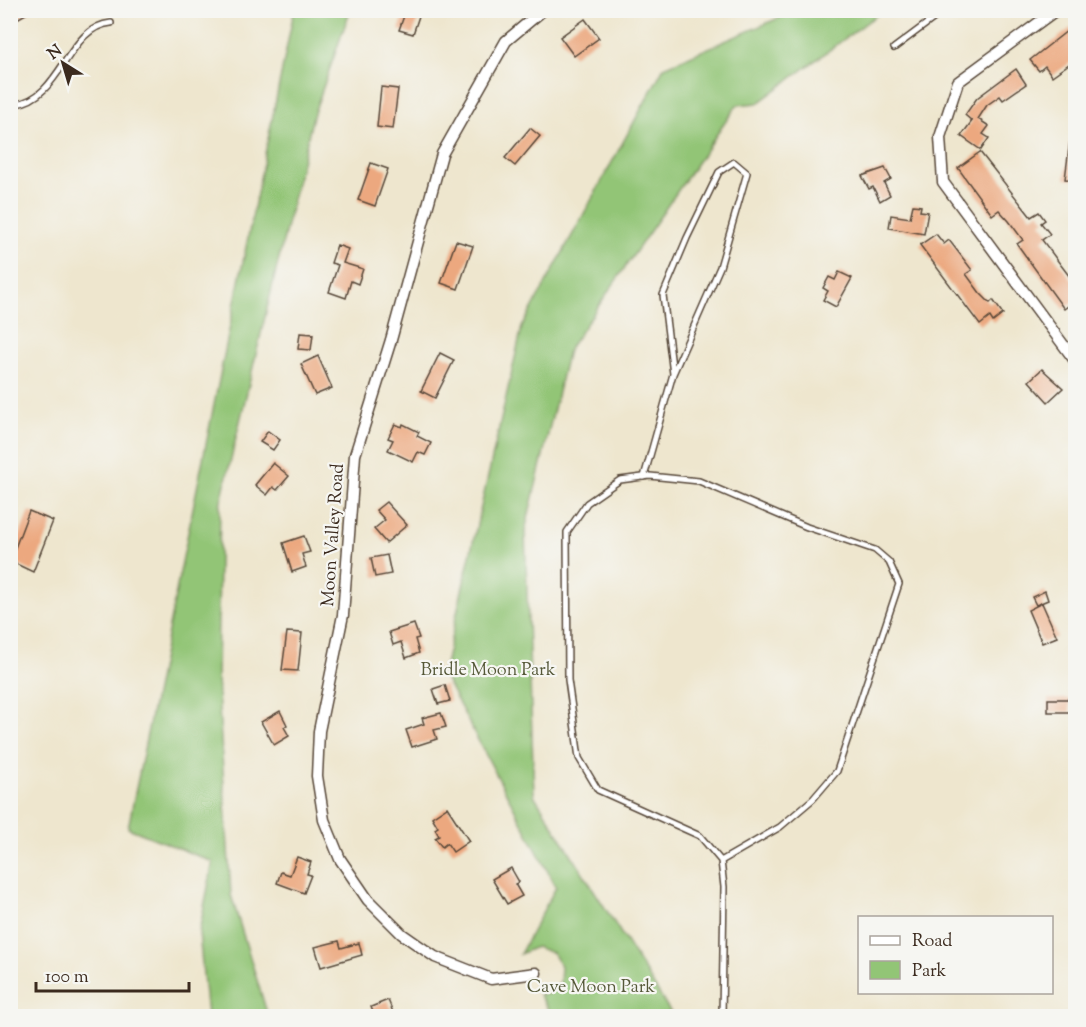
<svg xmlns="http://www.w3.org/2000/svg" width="1086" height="1027" viewBox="0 0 1086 1027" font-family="'Sorts Mill Goudy',serif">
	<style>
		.green { fill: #92c576; stroke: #66784a; stroke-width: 1.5 }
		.building { fill: #eca87f }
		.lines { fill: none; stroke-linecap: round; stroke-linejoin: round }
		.service-casing { stroke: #564638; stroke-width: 8 }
		.minor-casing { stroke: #564638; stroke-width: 13 }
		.service { stroke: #fff; stroke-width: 5 }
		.minor { stroke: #fff; stroke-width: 10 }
		.labels { text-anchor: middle; stroke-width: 4.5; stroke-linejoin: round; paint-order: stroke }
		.street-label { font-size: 18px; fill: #3b2a1e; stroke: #f6f6f2 }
		.park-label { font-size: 18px; fill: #555838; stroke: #f6f6f2 }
	</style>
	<rect width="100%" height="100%" fill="#f6f6f2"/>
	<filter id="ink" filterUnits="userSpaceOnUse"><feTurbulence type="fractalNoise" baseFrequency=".0167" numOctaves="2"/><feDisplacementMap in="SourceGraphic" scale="12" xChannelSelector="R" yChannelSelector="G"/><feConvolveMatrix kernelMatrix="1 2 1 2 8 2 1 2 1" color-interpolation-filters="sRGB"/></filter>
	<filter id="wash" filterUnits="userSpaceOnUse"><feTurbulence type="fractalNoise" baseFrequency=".008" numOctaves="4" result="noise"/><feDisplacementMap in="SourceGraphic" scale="24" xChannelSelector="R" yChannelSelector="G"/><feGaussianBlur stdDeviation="1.35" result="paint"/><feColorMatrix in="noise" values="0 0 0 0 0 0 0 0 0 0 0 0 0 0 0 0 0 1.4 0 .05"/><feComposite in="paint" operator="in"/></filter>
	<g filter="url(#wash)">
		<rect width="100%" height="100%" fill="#eee6ce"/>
		<g class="green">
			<path d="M 294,11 L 350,11 L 313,116 L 220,505 L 217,677 L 231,895 L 268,1016 L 207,1016 L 199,932 L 213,862 L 128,828 Z"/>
			<path d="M 795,11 L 882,11 L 758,103 L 737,105 L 568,350 L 525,531 L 534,795 L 673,1016 L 552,1016 L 539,994 L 549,994 L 560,983 L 561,966 L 553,953 L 536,947 L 520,954 L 556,887 L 443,674 L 522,327 L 664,67 Z"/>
		</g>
		<g id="blocks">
			<g class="building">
				<path d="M 10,10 L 33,10 L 10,23 Z"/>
				<path d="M 406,10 L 421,10 L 413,34 L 399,30 Z"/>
				<path d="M 585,19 L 599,38 L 574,56 L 560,37 Z"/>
				<path d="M 1072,27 L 1076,32 L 1076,59 L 1052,76 L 1045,66 L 1039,71 L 1030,60 Z"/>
				<path d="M 1016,69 L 1026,84 L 1003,100 L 1000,96 L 987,105 L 978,119 L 989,126 L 983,134 L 989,138 L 981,150 L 961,136 L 972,121 L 965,115 L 977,98 Z"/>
				<path d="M 381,87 L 398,89 L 393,129 L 377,127 Z"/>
				<path d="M 530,128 L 540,136 L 515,166 L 505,158 Z"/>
				<path d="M 1070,140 L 1076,140 L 1076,180 L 1065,179 Z"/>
				<path d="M 980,152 L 1031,217 L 1039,212 L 1045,220 L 1041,223 L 1050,234 L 1042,240 L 1076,285 L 1076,300 L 1064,309 L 1017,244 L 1023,240 L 1009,221 L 999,210 L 992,215 L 958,168 Z"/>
				<path d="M 371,163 L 388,169 L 375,206 L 358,200 Z"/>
				<path d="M 885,168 L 891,179 L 884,183 L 890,195 L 880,201 L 873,187 L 869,189 L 862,176 Z"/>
				<path d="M 913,205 L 921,206 L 920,211 L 928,212 L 924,234 L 889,228 L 891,215 L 910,218 Z"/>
				<path d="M 936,234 L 944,244 L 949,240 L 972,270 L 966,274 L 980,293 L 990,303 L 993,300 L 1003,314 L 993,322 L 990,317 L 980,325 L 920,245 Z"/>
				<path d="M 456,241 L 473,246 L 458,289 L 441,283 Z"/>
				<path d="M 337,245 L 348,249 L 343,263 L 363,269 L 358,284 L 351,281 L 346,298 L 329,292 L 338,265 L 331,263 Z"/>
				<path d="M 839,272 L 852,278 L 836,307 L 823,300 L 828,291 L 823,288 L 829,277 L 835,280 Z"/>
				<path d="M 300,333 L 313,334 L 311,350 L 298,349 Z"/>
				<path d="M 440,353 L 454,360 L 435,398 L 421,391 Z"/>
				<path d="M 318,356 L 332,388 L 315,395 L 301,364 Z"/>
				<path d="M 1042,369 L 1063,388 L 1048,402 L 1029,381 Z"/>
				<path d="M 395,424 L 402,427 L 403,424 L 419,432 L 417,436 L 431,443 L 425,455 L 418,452 L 413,462 L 388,450 L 393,440 L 388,438 Z"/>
				<path d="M 268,431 L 280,440 L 273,450 L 260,442 Z"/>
				<path d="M 273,463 L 289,476 L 277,490 L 273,487 L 267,495 L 255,485 Z"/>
				<path d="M 386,502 L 407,525 L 386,543 L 374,529 L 385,520 L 376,510 Z"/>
				<path d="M 29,511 L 53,521 L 33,572 L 10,561 Z"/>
				<path d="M 304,536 L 310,552 L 302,554 L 306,567 L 292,572 L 283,543 Z"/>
				<path d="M 387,555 L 391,574 L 375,577 L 371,558 Z"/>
				<path d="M 1045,591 L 1048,600 L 1036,605 L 1032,597 Z"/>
				<path d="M 1042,603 L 1057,637 L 1042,643 L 1028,610 Z"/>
				<path d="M 414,624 L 419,638 L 415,639 L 419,653 L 406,658 L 401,642 L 393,645 L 389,632 Z"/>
				<path d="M 287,632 L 302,633 L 298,671 L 282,670 Z"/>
				<path d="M 445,685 L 450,701 L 438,704 L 433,689 Z"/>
				<rect x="1048" y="699" width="22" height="13"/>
				<path d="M 280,711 L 287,725 L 284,727 L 289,736 L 274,745 L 261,722 Z"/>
				<path d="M 441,713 L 446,727 L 434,730 L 437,739 L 412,747 L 406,730 L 424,724 L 422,718 Z"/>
				<path d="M 447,807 L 469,841 L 453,852 L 447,843 L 442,847 L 435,838 L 439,836 L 435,829 L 438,827 L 432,817 Z"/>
				<path d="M 297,857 L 311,862 L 307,874 L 311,875 L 304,893 L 277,883 L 281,872 L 290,875 Z"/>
				<path d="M 511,868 L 519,882 L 515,884 L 522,896 L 507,904 L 492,879 Z"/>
				<path d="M 339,941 L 341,948 L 359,943 L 362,955 L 321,967 L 315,947 Z"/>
				<path d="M 388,1000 L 395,1017 L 375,1017 L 371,1007 Z"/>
			</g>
		</g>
	</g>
	<g filter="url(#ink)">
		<use href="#blocks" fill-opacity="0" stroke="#564638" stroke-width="1.5"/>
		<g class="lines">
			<defs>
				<g id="service">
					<path d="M 894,48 L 945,10"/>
					<path d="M 10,97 L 16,104 C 62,98 67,27 111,23"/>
					<path d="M 644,477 L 673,374 L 663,295 L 687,238 L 719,172 L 734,162 L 747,173 L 720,267 L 673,374"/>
					<path d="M 721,861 L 780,827 L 813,799 L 837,771 L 899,584 L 889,562 L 875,550 L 807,527 L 699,481 L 650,476 L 620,480 L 587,503 L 567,532 L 568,680 L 579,758 L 598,790 L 700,836 L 721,861 L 724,887 L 722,1016"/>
				</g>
				<g id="minor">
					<path d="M 1056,10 L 958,82 L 940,137 L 943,182 L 1076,362"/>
					<path d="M 536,973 L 491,979 L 435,957 L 402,934 L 368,900 L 340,859 L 324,820 L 317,776 L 319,731 L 343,615 L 355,455 L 391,340 L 442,154 L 506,41 L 543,10"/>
				</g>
			</defs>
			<use href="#service" class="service-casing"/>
			<use href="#minor" class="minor-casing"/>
			<use href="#service" class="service"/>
			<use href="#minor" class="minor"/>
		</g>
	</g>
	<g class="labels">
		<g class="street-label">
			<text transform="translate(332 535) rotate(-86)" y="6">Moon Valley Road</text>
		</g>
		<g class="park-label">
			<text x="488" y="675">Bridle Moon Park</text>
			<text x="591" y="992">Cave Moon Park</text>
		</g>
	</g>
	<rect width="1086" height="1027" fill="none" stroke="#f6f6f2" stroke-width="36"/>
	<rect x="858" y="916" width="195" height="78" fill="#f6f6f2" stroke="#aba49d" stroke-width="1.5"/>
	<rect x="870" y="936" width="30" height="9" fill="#ffffff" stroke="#aba49d" stroke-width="1.5"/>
	<text x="912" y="946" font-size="18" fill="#3b2a1e">Road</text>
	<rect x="870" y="961" width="30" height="18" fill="#92c576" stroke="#aba49d" stroke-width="1.5"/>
	<text x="912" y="976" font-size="18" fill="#3b2a1e">Park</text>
	<g transform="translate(63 63) rotate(323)" stroke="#f6f6f2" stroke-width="4.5" paint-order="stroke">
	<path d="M0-4.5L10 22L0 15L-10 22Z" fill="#3b2a1e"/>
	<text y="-9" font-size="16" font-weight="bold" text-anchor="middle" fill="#3b2a1e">N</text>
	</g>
	<path d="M36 982v9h153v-9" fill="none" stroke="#3b2a1e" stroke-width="3"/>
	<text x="45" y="982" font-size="18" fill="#3b2a1e" stroke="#f6f6f2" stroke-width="4.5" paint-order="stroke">100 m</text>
</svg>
